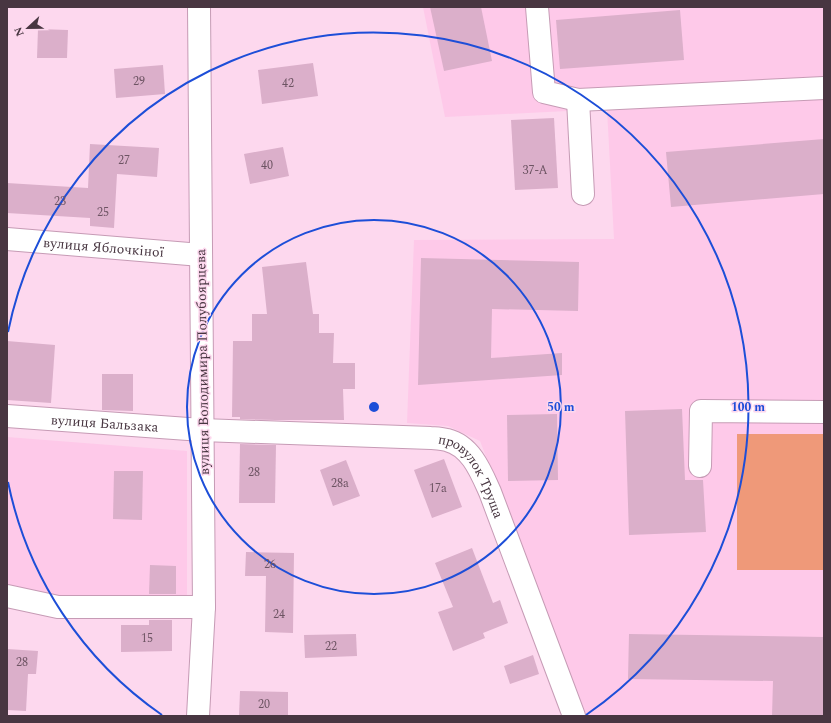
<svg xmlns="http://www.w3.org/2000/svg" width="831" height="723" viewBox="0 0 831 723" font-family="Spectral,serif">
	<style>
		.built { fill: #fec9e9 }
		.green { fill: #ef9979 }
		.building { fill: #dbafca }
		.lines { fill: none; stroke-linecap: round; stroke-linejoin: round }
		.minor-casing { stroke: #c69bb5; stroke-width: 24 }
		.minor { stroke: #fff; stroke-width: 22 }
		.ring { fill: none; stroke: #1d4ed8; stroke-width: 2 }
		.labels { text-anchor: middle; stroke-width: 3; stroke-linejoin: round; paint-order: stroke }
		.number-label { font-size: 12px; fill: #6d5463 }
		.street-label { font-size: 14px; fill: #483641; stroke: #fdd8ee }
		.centre { fill: #1d4ed8; stroke: #fdd8ee; stroke-width: 2 }
		.ring-label { font-size: 12px; text-anchor: middle; font-weight: bold; fill: #1d4ed8; stroke: #fdd8ee; stroke-width: 3; stroke-linejoin: round; paint-order: stroke }
	</style>
	<rect width="100%" height="100%" fill="#fdd8ee"/>
	<g class="built">
		<path d="M 423,7 L 824,7 L 824,716 L 587,716 L 480,441 L 448,426 L 407,423 L 414,240 L 614,239 L 607,109 L 445,117 Z"/>
		<path d="M 7,437 L 187,451 L 187,603 L 58,600 L 7,590 Z"/>
	</g>
	<rect class="green" x="737" y="434" width="87" height="136"/>
	<g class="building">
		<path d="M 430,7 L 481,7 L 492,61 L 444,71 Z"/>
		<path d="M 680,10 L 684,60 L 560,69 L 556,20 Z"/>
		<path d="M 38,29 L 68,30 L 67,58 L 37,58 Z"/>
		<path d="M 313,63 L 318,96 L 262,104 L 258,70 Z"/>
		<path d="M 163,65 L 165,94 L 116,98 L 114,69 Z"/>
		<path d="M 554,118 L 558,188 L 515,190 L 511,120 Z"/>
		<path d="M 824,139 L 824,194 L 671,207 L 666,152 Z"/>
		<path d="M 90,144 L 159,148 L 157,177 L 117,174 L 114,228 L 90,226 L 90,218 L 7,213 L 7,183 L 88,188 Z"/>
		<path d="M 283,147 L 289,176 L 250,184 L 244,154 Z"/>
		<path d="M 421,258 L 579,262 L 578,311 L 492,309 L 491,358 L 562,353 L 562,375 L 418,385 Z"/>
		<path d="M 306,262 L 313,314 L 319,314 L 319,333 L 334,333 L 333,363 L 355,363 L 355,389 L 343,389 L 344,420 L 276,420 L 240,419 L 240,417 L 232,417 L 233,341 L 252,341 L 252,314 L 267,314 L 262,267 Z"/>
		<path d="M 7,341 L 55,345 L 51,403 L 7,400 Z"/>
		<path d="M 102,374 L 133,374 L 133,411 L 102,410 Z"/>
		<path d="M 682,409 L 685,480 L 703,480 L 706,532 L 629,535 L 625,411 Z"/>
		<path d="M 557,414 L 558,480 L 508,481 L 507,415 Z"/>
		<path d="M 240,444 L 276,445 L 275,503 L 239,503 Z"/>
		<path d="M 444,459 L 462,507 L 432,518 L 414,470 Z"/>
		<path d="M 346,460 L 360,496 L 333,506 L 320,470 Z"/>
		<path d="M 114,471 L 143,471 L 142,520 L 113,519 Z"/>
		<path d="M 472,548 L 493,603 L 500,600 L 508,623 L 483,633 L 485,638 L 453,651 L 438,612 L 453,607 L 435,563 Z"/>
		<path d="M 246,552 L 294,553 L 293,633 L 265,632 L 266,576 L 245,576 Z"/>
		<path d="M 150,565 L 176,566 L 176,594 L 149,594 Z"/>
		<path d="M 149,620 L 172,620 L 172,651 L 121,652 L 121,625 L 149,625 Z"/>
		<path d="M 356,634 L 357,656 L 305,658 L 304,635 Z"/>
		<path d="M 629,634 L 824,637 L 824,716 L 772,716 L 773,681 L 628,679 Z"/>
		<path d="M 7,649 L 38,651 L 36,674 L 28,674 L 26,711 L 7,710 Z"/>
		<path d="M 533,655 L 539,674 L 510,684 L 504,666 Z"/>
		<path d="M 240,691 L 288,692 L 288,716 L 239,716 Z"/>
	</g>
	<g class="lines">
		<defs>
			<g id="minor">
				<path d="M 537,7 L 544,92 L 578,100 L 824,88"/>
				<path d="M 578,100 L 583,194"/>
				<path id="s1" d="M 7,239 L 201,255"/>
				<path id="s2" d="M 7,416 L 202,430 L 431,438 C 436,438 442,439 447,440 C 471,446 481,472 490,492 L 574,716"/>
				<path d="M 700,466 L 701,411 L 824,412"/>
				<path d="M 7,596 L 58,607 L 204,607"/>
				<path d="M 198,716 L 204,607 L 199,7"/>
			</g>
		</defs>
		<use href="#minor" class="minor-casing"/>
		<use href="#minor" class="minor"/>
	</g>
	<g class="ring">
		<circle cx="374" cy="407" r="187"/>
		<path d="M162 715A374 374 0 0 1 8 482M8 332A374 374 0 1 1 586 715"/>
	</g>
	<g class="labels">
		<g class="number-label">
			<text x="139" y="85">29</text>
			<text x="288" y="87">42</text>
			<text x="124" y="164">27</text>
			<text x="267" y="169">40</text>
			<text x="535" y="174">37-А</text>
			<text x="60" y="205">23</text>
			<text x="103" y="216">25</text>
			<text x="254" y="476">28</text>
			<text x="340" y="487">28а</text>
			<text x="438" y="492">17а</text>
			<text x="270" y="568">26</text>
			<text x="279" y="618">24</text>
			<text x="147" y="642">15</text>
			<text x="331" y="650">22</text>
			<text x="22" y="666">28</text>
			<text x="264" y="708">20</text>
		</g>
		<g class="street-label">
			<text dy="5" stroke="none"><textPath href="#s1" startOffset="97">вулиця Яблочкіної</textPath></text>
			<text transform="translate(202 362) rotate(-91)" y="5">вулиця Володимира Полубоярцева</text>
			<text dy="5" stroke="none"><textPath href="#s2" startOffset="98">вулиця Бальзака</textPath></text>
			<text dy="5" stroke="none"><textPath href="#s2" startOffset="485">провулок Труща</textPath></text>
		</g>
	</g>
	<circle cx="374" cy="407" r="6" class="centre"/>
	<g class="ring-label">
		<text x="561" y="411">50 m</text>
		<text x="748" y="411">100 m</text>
	</g>
	<rect width="831" height="723" fill="none" stroke="#483641" stroke-width="16"/>
	<g transform="translate(28 28) rotate(248)" stroke="#fdd8ee" stroke-width="3" paint-order="stroke">
	<path d="M0-3L7 15L0 10L-7 15Z" fill="#483641"/>
	<text y="-6" font-size="11" font-weight="bold" text-anchor="middle" fill="#483641">N</text>
	</g>
</svg>
